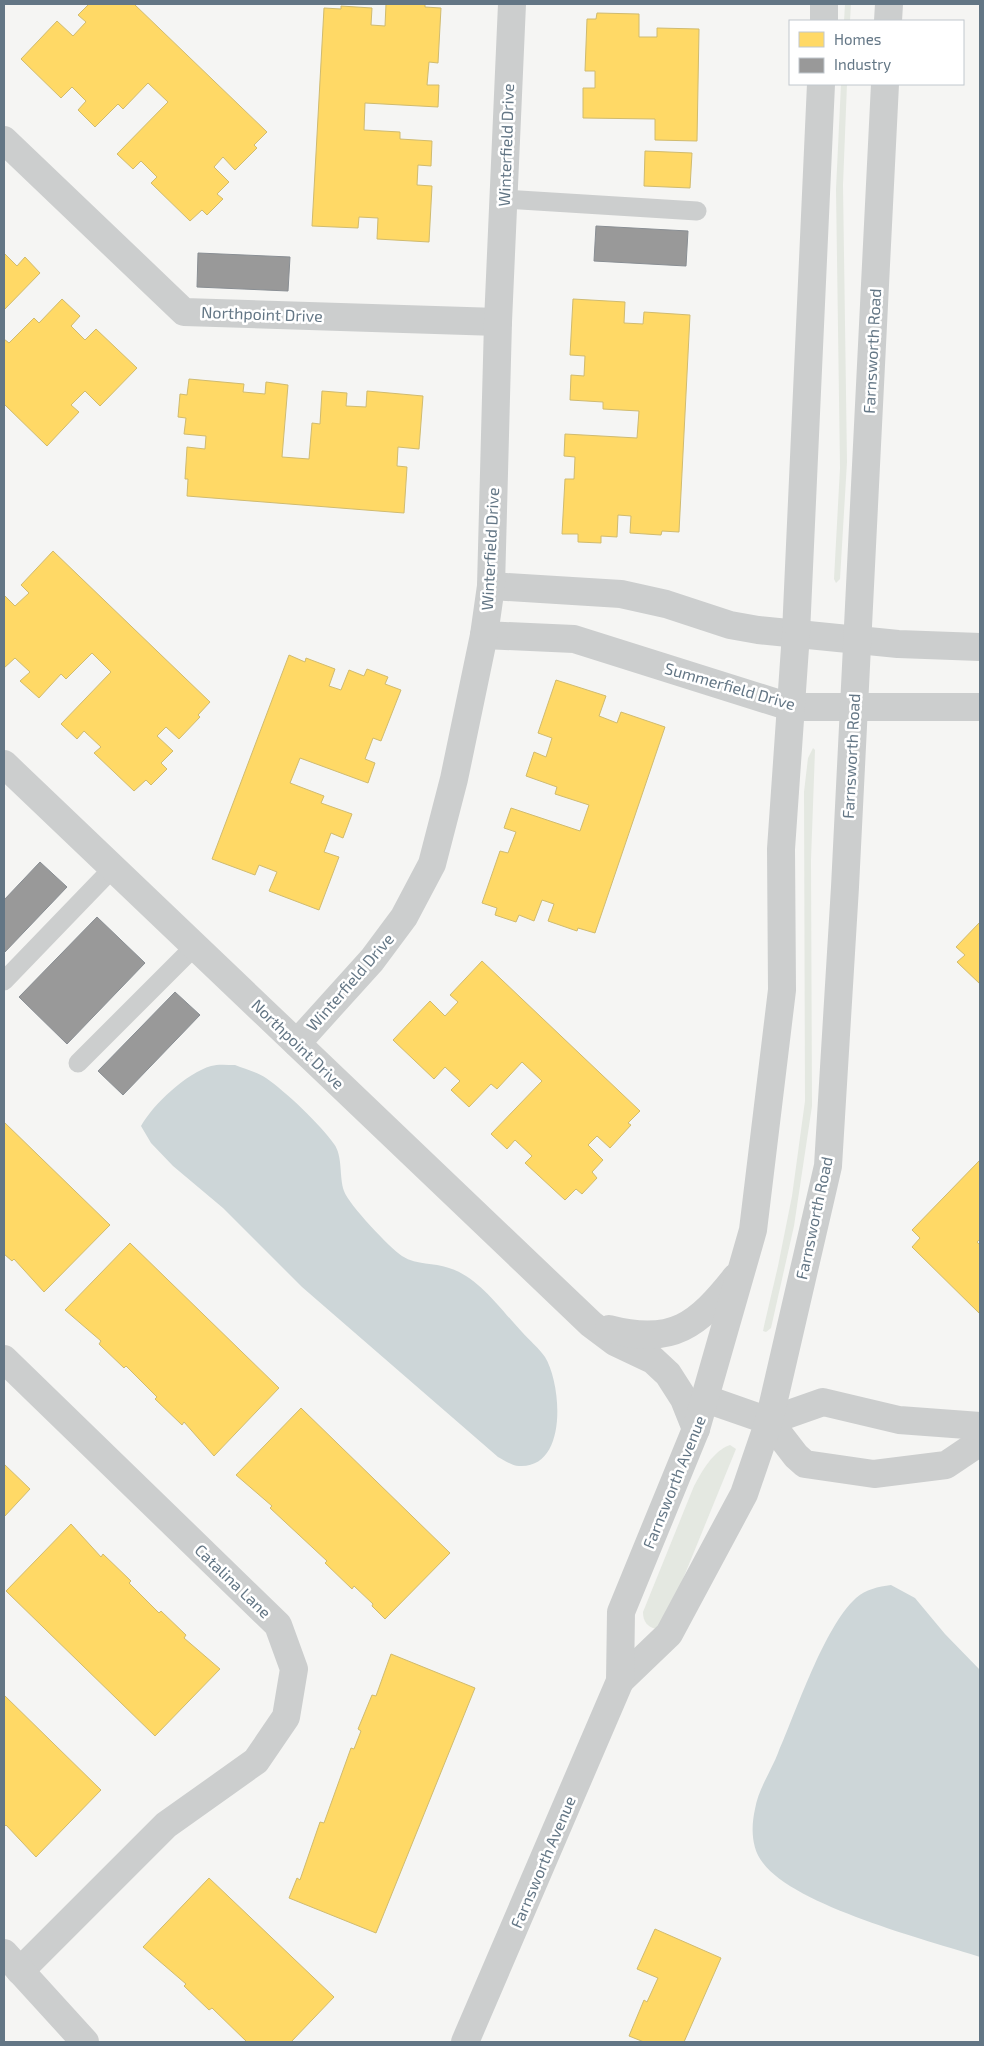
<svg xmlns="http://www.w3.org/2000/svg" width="984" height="2046" viewBox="0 0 984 2046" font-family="'Exo 2',sans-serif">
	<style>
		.green { fill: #e4e8e1 }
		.water { fill: #cdd6d8 }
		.homes { fill: #ffd966; stroke: #d0bb6f }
		.industry { fill: #999; stroke: #898e93 }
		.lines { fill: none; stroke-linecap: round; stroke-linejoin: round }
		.lane { stroke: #cccece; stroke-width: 19 }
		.street { stroke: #cccece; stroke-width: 28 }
		.labels { text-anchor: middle; stroke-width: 5; stroke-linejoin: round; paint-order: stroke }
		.street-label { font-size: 16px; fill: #637685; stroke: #fff }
	</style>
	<rect width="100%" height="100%" fill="#f5f5f3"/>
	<g class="green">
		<path d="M 845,4 L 851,4 L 850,21 L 844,21 Z"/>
		<path d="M 841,84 L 847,84 L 843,185 L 847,462 L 840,579 L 836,583 L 834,579 L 840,468 L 836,189 Z"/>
		<path d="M 813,748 L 815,750 L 811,860 L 812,1106 L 794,1226 L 771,1328 L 766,1332 L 763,1331 L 764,1326 L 778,1266 L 792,1196 L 805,1101 L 804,792 L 808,758 Z"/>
		<path d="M 730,1445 L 736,1449 L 665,1623 L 656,1629 C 647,1627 643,1621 643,1612 L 694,1486 C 702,1471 713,1451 730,1445 Z"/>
	</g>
	<g class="water">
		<path d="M 235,1065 C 245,1069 257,1072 266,1078 C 285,1091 321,1125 334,1144 C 343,1156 339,1177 344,1191 C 349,1205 390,1248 402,1256 C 418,1266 433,1262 449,1268 C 479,1277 501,1310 522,1332 C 529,1340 539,1348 545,1357 C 562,1385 568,1469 519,1466 C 512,1466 504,1460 498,1457 L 302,1287 L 223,1208 L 173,1166 L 151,1143 L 141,1126 C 153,1104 187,1073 211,1066 C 218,1064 227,1065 235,1065 Z"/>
		<path d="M 891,1585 L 915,1598 L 945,1634 L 980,1670 L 980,1957 C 927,1940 795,1906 763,1863 C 751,1848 751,1827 755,1809 C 758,1790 771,1771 778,1753 C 796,1712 824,1627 856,1598 C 866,1589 878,1587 891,1585 Z"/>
	</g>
	<g class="homes">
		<path d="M 89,4 L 134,4 L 267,132 L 254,145 L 257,148 L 235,170 L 223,157 L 214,167 L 229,182 L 217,194 L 223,199 L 207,215 L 202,210 L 190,221 L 151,183 L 157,177 L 141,161 L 133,169 L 117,154 L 168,102 L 148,83 L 123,109 L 118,104 L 95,127 L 78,110 L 86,101 L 72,87 L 61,98 L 21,59 L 57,21 L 73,36 L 86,22 L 78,15 Z"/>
		<path d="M 386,4 L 425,4 L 425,7 L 441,8 L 438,63 L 429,62 L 427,85 L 439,85 L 438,107 L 365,103 L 364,130 L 400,132 L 400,139 L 432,141 L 431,166 L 418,165 L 417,185 L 432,186 L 429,242 L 377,239 L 378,218 L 359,217 L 358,228 L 312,226 L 324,8 L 341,9 L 341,6 L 372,8 L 371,25 L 385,26 Z"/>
		<path d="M 597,13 L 639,14 L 639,37 L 657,37 L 657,28 L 699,29 L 697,141 L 655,140 L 655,119 L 583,118 L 583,88 L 595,88 L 595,71 L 585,71 L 587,19 L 596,19 Z"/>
		<path d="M 645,151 L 692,153 L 690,188 L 644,186 Z"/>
		<path d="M 4,253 L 17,266 L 25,257 L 40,273 L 4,310 Z"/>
		<path d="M 62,299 L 80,316 L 71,326 L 85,340 L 96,329 L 137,368 L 100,406 L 85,391 L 71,405 L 79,412 L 47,446 L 4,404 L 4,339 L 9,343 L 34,318 L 39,323 Z"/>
		<path d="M 573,299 L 625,302 L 624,323 L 643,324 L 644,312 L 690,315 L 679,532 L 662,531 L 661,535 L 630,533 L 631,516 L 618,515 L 617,537 L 601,536 L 601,543 L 578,542 L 578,534 L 562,534 L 565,479 L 574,479 L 575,457 L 564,456 L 565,434 L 637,438 L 639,411 L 603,409 L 603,402 L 570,400 L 571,375 L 584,376 L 585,356 L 570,355 Z"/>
		<path d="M 189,379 L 244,384 L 243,392 L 265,394 L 266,382 L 288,385 L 282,457 L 309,459 L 312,423 L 320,424 L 322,391 L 347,393 L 346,406 L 366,407 L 367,391 L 423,396 L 419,449 L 398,447 L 397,466 L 407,467 L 404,513 L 187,496 L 188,479 L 185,479 L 187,447 L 205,449 L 206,436 L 184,434 L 186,418 L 178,417 L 180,394 L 187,395 Z"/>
		<path d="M 53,551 L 210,702 L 198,715 L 200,717 L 179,739 L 166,727 L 157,736 L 173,751 L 161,763 L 167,769 L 151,785 L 146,780 L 134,791 L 94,753 L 101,747 L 84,731 L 77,739 L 61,724 L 111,672 L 92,653 L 66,679 L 61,674 L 39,698 L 20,681 L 30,672 L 15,658 L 4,668 L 4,595 L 15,606 L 29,593 L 21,585 Z"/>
		<path d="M 289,655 L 305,662 L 306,658 L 335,669 L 329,686 L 341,690 L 349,670 L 364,676 L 367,669 L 388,677 L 385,684 L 401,690 L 381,741 L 373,738 L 365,759 L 375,763 L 368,783 L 300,758 L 290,783 L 324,796 L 321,803 L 352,814 L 343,838 L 331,833 L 324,852 L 339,857 L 319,910 L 269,891 L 277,872 L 259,865 L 255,875 L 212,859 Z"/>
		<path d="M 556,680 L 606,696 L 599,716 L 617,723 L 621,712 L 665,727 L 595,933 L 578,928 L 577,931 L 548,921 L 554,904 L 542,900 L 534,921 L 519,915 L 516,922 L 495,915 L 497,908 L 482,903 L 500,851 L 508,853 L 516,832 L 504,828 L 511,808 L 580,831 L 589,805 L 555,794 L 557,787 L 526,776 L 534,752 L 546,757 L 552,738 L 538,733 Z"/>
		<path d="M 980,922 L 980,984 L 957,962 L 965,955 L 956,947 Z"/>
		<path d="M 482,961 L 640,1111 L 628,1123 L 631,1125 L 610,1148 L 597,1136 L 588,1145 L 603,1160 L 592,1172 L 597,1178 L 582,1194 L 576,1189 L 565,1200 L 525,1163 L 532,1156 L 515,1140 L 507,1149 L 491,1134 L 542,1081 L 522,1062 L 497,1089 L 491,1084 L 469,1107 L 451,1090 L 460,1081 L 445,1067 L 434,1079 L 393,1040 L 430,1001 L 445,1016 L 458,1002 L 450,995 Z"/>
		<path d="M 4,1122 L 110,1225 L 44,1292 L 14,1259 L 12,1261 L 4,1254 Z"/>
		<path d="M 980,1160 L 980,1239 L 977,1242 L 980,1245 L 980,1314 L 912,1247 L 920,1238 L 912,1230 Z"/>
		<path d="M 130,1243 L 279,1388 L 214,1456 L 184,1422 L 182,1425 L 155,1399 L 157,1397 L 126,1366 L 124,1368 L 99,1344 L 101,1341 L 65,1310 Z"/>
		<path d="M 301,1408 L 450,1553 L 385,1619 L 372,1606 L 373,1604 L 354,1586 L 352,1589 L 325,1563 L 327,1561 L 270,1508 L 272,1506 L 236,1475 Z"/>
		<path d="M 4,1464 L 30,1489 L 4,1517 Z"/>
		<path d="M 71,1524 L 101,1557 L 103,1554 L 131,1581 L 129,1583 L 159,1613 L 161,1611 L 186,1635 L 184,1638 L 220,1669 L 155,1736 L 6,1591 Z"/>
		<path d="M 391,1654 L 475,1688 L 376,1933 L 289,1898 L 297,1878 L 300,1880 L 320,1822 L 324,1823 L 351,1748 L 354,1749 L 361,1731 L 358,1729 L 372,1695 L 376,1696 Z"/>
		<path d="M 4,1695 L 101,1790 L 36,1857 L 6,1825 L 4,1827 Z"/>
		<path d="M 209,1878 L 334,1997 L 291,2042 L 247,2042 L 212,2008 L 209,2010 L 184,1986 L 186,1984 L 143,1947 Z"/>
		<path d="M 655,1929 L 721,1958 L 684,2042 L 644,2042 L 629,2036 L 644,2000 L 647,2002 L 658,1978 L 637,1969 Z"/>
	</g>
	<g class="industry">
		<path d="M 596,226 L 688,231 L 686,266 L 594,261 Z"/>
		<path d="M 198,253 L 290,257 L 288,291 L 197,287 Z"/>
		<path d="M 40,862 L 67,887 L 4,953 L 4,900 Z"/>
		<path d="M 97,917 L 145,963 L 67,1044 L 19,997 Z"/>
		<path d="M 175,992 L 200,1015 L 123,1095 L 98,1071 Z"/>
	</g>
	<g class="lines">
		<g class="lane">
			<path d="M 504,199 L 697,211"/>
			<path d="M 4,981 L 113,868"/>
			<path d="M 78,1063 L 195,946"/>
		</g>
		<g class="street">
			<path d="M 824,21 L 824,4"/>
			<path d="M 888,21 L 889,4"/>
			<path d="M 4,140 L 184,312 L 498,322"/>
			<path d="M 491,586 L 621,594 L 666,604 L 730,625 L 758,630 L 898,644 L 980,647"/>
			<path d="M 484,635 L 574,639 L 790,707 L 980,707"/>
			<path d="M 4,764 L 591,1324 L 615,1342 L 653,1360 L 668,1374 L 684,1399 L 696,1429"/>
			<path d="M 297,1043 L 372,960 L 404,917 L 432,864 L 454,779 L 484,635 L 491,586 L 498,322 L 512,4"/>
			<path d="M 609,1329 C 673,1346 698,1325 736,1277"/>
			<path d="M 4,1359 L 278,1625 L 294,1669 L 286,1717 L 256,1761 L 166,1825 L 20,1971"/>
			<path d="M 706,1399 L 769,1421 L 796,1456 L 805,1464 L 874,1474 L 946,1465 L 980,1442"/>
			<path d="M 769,1421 L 823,1402 L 899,1420 L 980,1426"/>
			<path d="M 620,1681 L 669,1634 L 744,1494 L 769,1421 L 828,1166 L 845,887 L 885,84"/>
			<path d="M 4,1953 L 85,2042"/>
			<path d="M 465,2042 L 620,1681 L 621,1612 L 696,1429 L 753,1230 L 782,990 L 781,849 L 796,633 L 821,84"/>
		</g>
	</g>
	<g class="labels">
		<g class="street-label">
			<text transform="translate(506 145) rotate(-88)" y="6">Winterfield Drive</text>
			<text transform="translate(262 314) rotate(2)" y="6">Northpoint Drive</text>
			<text transform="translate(872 351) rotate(-87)" y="6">Farnsworth Road</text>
			<text transform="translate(490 549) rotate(-87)" y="6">Winterfield Drive</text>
			<text transform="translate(730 686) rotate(16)" y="6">Summerfield Drive</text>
			<text transform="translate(851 756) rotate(-87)" y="6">Farnsworth Road</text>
			<text transform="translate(350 982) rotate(-49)" y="6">Winterfield Drive</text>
			<text transform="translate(298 1044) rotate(44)" y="6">Northpoint Drive</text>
			<text transform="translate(814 1218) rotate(-78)" y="6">Farnsworth Road</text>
			<text transform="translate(674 1482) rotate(-68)" y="6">Farnsworth Avenue</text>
			<text transform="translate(233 1581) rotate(44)" y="6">Catalina Lane</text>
			<text transform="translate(543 1862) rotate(-67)" y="6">Farnsworth Avenue</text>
		</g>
	</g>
	<rect width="984" height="2046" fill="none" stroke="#637685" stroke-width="10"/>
	<rect x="789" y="20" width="175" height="65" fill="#ffffff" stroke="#c1c8ce"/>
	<rect x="799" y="32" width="25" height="15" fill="#ffd966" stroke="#c1c8ce"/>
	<text x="834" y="45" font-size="15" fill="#637685">Homes</text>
	<rect x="799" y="58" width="25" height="15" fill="#999999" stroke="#c1c8ce"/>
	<text x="834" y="70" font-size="15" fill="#637685">Industry</text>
</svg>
